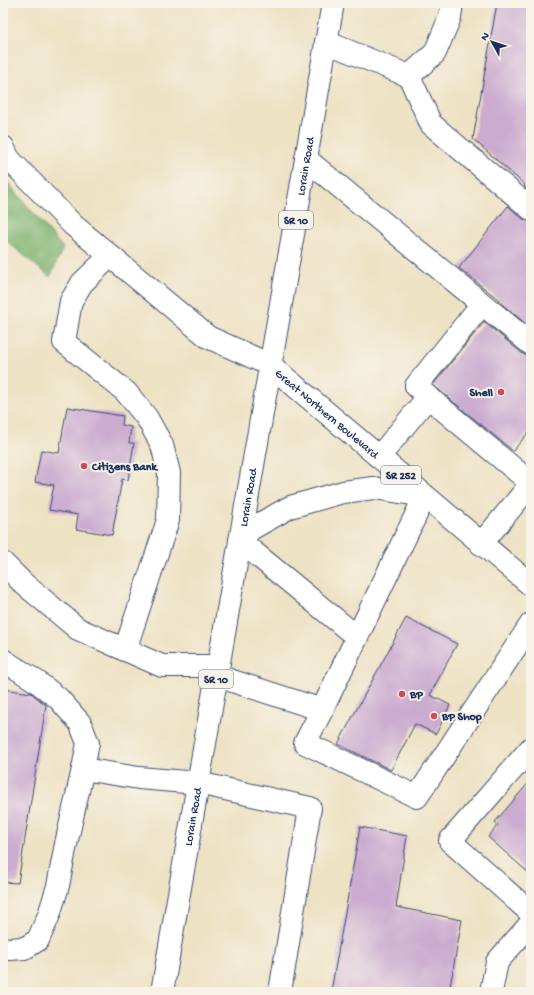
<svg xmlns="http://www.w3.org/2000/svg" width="534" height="995" viewBox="0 0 534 995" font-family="'Gochi Hand',sans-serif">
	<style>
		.forest { fill: #7eb26e; stroke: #4c7066 }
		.building { fill: #cbabd0 }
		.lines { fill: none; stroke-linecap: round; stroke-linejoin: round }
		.minor-casing { stroke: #3b4a6d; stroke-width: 24 }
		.major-casing { stroke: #3b4a6d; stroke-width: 24 }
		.minor { stroke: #fff; stroke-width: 22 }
		.major { stroke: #fff; stroke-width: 22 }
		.poi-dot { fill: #d1495b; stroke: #f7f3e8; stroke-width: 1.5 }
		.labels { text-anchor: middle; stroke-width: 4; stroke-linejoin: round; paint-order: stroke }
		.shield { fill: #f7f3e8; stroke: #5d6a87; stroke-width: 1 }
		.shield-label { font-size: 11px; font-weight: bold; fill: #1b2f5e }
		.street-label { font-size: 12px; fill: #1b2f5e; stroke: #f7f3e8 }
		.poi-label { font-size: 12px; font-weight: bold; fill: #1b2f5e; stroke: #f7f3e8; text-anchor: start }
	</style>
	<rect width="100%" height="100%" fill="#f7f3e8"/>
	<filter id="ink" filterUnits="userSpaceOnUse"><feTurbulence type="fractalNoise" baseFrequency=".025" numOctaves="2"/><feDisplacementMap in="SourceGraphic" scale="8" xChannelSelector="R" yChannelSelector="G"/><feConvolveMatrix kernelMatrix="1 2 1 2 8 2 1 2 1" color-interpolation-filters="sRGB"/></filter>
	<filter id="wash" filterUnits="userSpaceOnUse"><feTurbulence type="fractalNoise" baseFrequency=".012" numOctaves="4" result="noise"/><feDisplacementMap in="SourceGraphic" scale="16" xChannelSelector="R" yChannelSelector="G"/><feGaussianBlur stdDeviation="0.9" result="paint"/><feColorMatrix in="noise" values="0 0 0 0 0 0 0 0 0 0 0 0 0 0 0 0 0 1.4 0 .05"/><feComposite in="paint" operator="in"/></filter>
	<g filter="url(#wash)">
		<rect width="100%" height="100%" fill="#eee2c4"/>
		<path class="forest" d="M 3,177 L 63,248 L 50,277 L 3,238 Z"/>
		<g id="blocks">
			<g class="building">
				<path d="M 497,3 L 531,3 L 531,193 L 524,186 L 525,185 L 473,139 Z"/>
				<path d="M 508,206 L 523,219 L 528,221 L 531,221 L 531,328 L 498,301 L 499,300 L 459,268 Z"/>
				<path d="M 484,322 L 523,354 L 529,356 L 531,356 L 531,429 L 513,451 L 433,385 Z"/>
				<path d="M 67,407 L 123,416 L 122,425 L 131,427 L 129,443 L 134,443 L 128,480 L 122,479 L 112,535 L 76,529 L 78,515 L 49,510 L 54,485 L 35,482 L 41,450 L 59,453 Z"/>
				<path d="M 406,618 L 457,644 L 430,695 L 450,705 L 436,734 L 415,724 L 391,770 L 338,744 Z"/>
				<path d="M 3,689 L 31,693 L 46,705 L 18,883 L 3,882 Z"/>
				<path d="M 531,780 L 531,875 L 488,837 L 498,825 L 495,822 Z"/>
				<path d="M 360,827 L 407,836 L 396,907 L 462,920 L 449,992 L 331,992 Z"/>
			</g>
		</g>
	</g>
	<g filter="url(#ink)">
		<use href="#blocks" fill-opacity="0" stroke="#3b4a6d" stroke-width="1"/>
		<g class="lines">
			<defs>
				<g id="minor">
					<path d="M 326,42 L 409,76 L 435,53 L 450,17 L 452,3"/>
					<path d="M 409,76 L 431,124 L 531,209"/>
					<path d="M 3,147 L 9,159 L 73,225 L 208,337 L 270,365"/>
					<path d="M 306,159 L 531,344"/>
					<path d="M 110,256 L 82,283 L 71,301 L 64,342 L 126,392 L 147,418 L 162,445 L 169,473 L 168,520 L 125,650"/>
					<path d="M 428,397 L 416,386 L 482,304"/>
					<path d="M 379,457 L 428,397 L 531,483"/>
					<path d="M 240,541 L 357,637"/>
					<path d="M 481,544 L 531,484"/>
					<path d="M 3,563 L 24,584 L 78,629 L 162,666 L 218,666"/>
					<path d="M 3,660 L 36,681 L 58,698 L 80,723 L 88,743 L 83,769"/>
					<path d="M 217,676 L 322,710 L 425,496"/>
					<path d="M 322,710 L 305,743 L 417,797 L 531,624"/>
					<path d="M 531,748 L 450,841 L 531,913"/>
					<path d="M 3,948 L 9,949 L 25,948 L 38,940 L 49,915 L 58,886 L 66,844 L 83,769 L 139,778 L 198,783 L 310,808 L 280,992"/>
					<path d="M 491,992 L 497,962 L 531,923"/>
				</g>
				<g id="major">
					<path id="s1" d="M 270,365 L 531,585"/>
					<path d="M 240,541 L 251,529 L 290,507 L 343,492 L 374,488 L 425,496"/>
					<path id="s2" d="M 162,992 L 333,3"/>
				</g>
			</defs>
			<use href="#minor" class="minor-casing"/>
			<use href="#major" class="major-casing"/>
			<use href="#minor" class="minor"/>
			<use href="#major" class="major"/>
		</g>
	</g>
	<g class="poi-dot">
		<circle cx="501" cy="392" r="4"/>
		<circle cx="84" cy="466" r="4"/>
		<circle cx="402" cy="694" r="4"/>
		<circle cx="434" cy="716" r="4"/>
	</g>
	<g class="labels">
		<g class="shield">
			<rect x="279" y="211" width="34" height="18" rx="3"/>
			<rect x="381" y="466" width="40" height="18" rx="3"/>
			<rect x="199" y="670" width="34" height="18" rx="3"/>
		</g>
		<g class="shield-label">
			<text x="296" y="224">SR 10</text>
			<text x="401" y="479">SR 252</text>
			<text x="216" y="683">SR 10</text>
		</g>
		<g class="street-label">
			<text dy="4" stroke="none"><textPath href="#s2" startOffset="838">Lorain Road</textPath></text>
			<text dy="4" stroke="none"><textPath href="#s1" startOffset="75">Great Northern Boulevard</textPath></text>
			<text dy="4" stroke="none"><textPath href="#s2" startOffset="502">Lorain Road</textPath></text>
			<text dy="4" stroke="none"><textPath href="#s2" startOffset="178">Lorain Road</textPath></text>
		</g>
		<g class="poi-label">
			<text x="493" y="396" text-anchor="end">Shell</text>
			<text x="92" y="470">Citizens Bank</text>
			<text x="410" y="698">BP</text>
			<text x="442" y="720">BP Shop</text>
		</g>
	</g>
	<rect width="534" height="995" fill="none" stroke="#f7f3e8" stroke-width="16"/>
	<g transform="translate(492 42) rotate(309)" stroke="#f7f3e8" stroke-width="3" paint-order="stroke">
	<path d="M0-3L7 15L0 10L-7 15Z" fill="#1b2f5e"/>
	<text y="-6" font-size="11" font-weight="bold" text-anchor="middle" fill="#1b2f5e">N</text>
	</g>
</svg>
